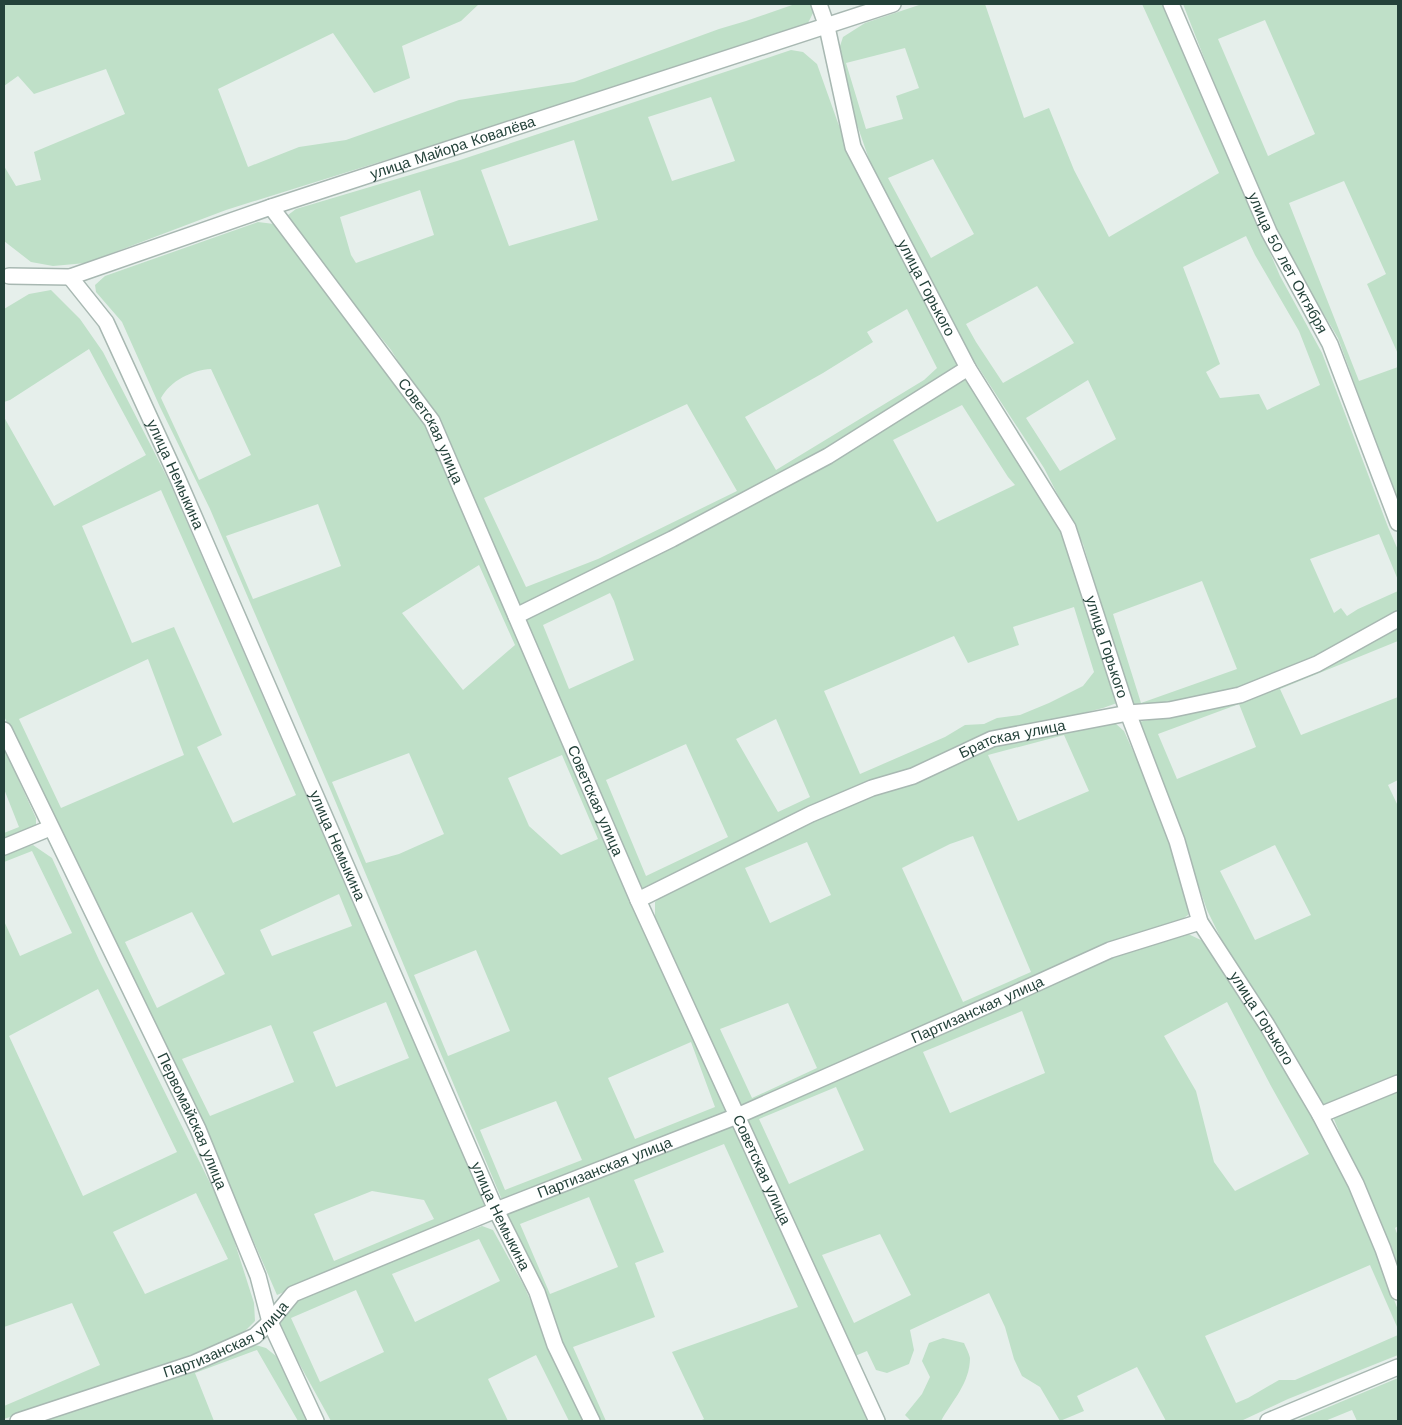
<svg xmlns="http://www.w3.org/2000/svg" width="1402" height="1425" viewBox="0 0 1402 1425" font-family="'Work Sans',sans-serif">
	<style>
		.green { fill: #bfe0c8; fill-rule: evenodd }
		.lines { fill: none; stroke-linecap: round; stroke-linejoin: round }
		.minor-casing { stroke: #a8b8b2; stroke-width: 18 }
		.minor { stroke: #fff; stroke-width: 15 }
		.labels { text-anchor: middle; stroke-width: 5; stroke-linejoin: round; paint-order: stroke }
		.street-label { font-size: 15px; fill: #24423a; stroke: #f7fbf9 }
	</style>
	<rect width="100%" height="100%" fill="#e6efeb"/>
	<g class="green">
		<path d="M 4,4 L 479,4 L 461,21 L 402,46 L 410,78 L 374,93 L 333,33 L 218,89 L 248,167 L 299,147 L 346,140 L 459,100 L 574,82 L 719,29 L 746,21 L 795,4 L 812,4 L 814,11 L 807,25 L 616,88 L 226,210 L 86,263 L 53,266 L 31,262 L 4,241 L 4,166 L 16,186 L 41,180 L 34,152 L 125,114 L 106,69 L 34,94 L 18,76 L 4,86 Z"/>
		<path d="M 922,4 L 985,4 L 1024,118 L 1049,108 L 1074,170 L 1109,237 L 1219,173 L 1142,4 L 1164,4 L 1280,276 L 1322,353 L 1388,527 L 1398,550 L 1398,580 L 1379,534 L 1310,559 L 1334,613 L 1341,608 L 1347,616 L 1358,609 L 1398,591 L 1398,612 L 1311,661 L 1234,691 L 1163,707 L 1132,709 L 1083,544 L 1044,468 L 954,330 L 872,168 L 852,110 L 837,55 L 843,37 L 865,23 ZM 905,48 L 919,88 L 896,96 L 903,119 L 866,129 L 846,63 ZM 933,159 L 974,234 L 931,258 L 888,178 ZM 1246,236 L 1255,255 L 1299,331 L 1320,385 L 1267,410 L 1259,394 L 1220,398 L 1206,372 L 1220,364 L 1183,267 ZM 1037,286 L 1074,343 L 1003,383 L 976,342 L 966,324 ZM 1088,380 L 1116,439 L 1060,471 L 1026,418 ZM 1202,581 L 1237,669 L 1141,703 L 1113,614 Z"/>
		<path d="M 1183,4 L 1398,4 L 1398,354 L 1367,284 L 1386,274 L 1344,181 L 1289,203 L 1359,381 L 1398,367 L 1398,504 L 1338,338 L 1282,244 L 1208,68 ZM 1265,20 L 1315,134 L 1268,156 L 1218,39 Z"/>
		<path d="M 791,50 L 803,52 L 817,64 L 838,123 L 856,162 L 960,364 L 825,451 L 669,535 L 520,609 L 435,420 L 391,350 L 284,218 L 296,209 L 457,161 ZM 711,97 L 735,161 L 672,181 L 648,117 ZM 574,140 L 598,220 L 509,246 L 481,170 ZM 420,190 L 434,235 L 356,263 L 351,255 L 340,217 ZM 907,309 L 937,368 L 924,380 L 776,470 L 745,417 L 823,373 L 873,342 L 867,332 ZM 687,404 L 737,491 L 598,559 L 526,587 L 484,498 Z"/>
		<path d="M 258,222 L 274,224 L 292,244 L 393,374 L 429,431 L 730,1111 L 502,1200 L 331,791 L 210,509 L 160,407 L 122,322 L 96,292 L 95,285 L 105,276 ZM 211,369 L 251,455 L 199,480 L 161,398 C 170,381 192,370 211,369 ZM 318,504 L 341,566 L 253,599 L 226,536 ZM 479,565 L 515,645 L 463,690 L 402,613 ZM 409,753 L 444,834 L 399,854 L 366,863 L 332,782 ZM 562,755 L 598,839 L 561,855 L 529,826 L 508,778 ZM 476,950 L 510,1031 L 448,1056 L 414,975 ZM 691,1042 L 715,1107 L 635,1139 L 608,1078 ZM 556,1101 L 582,1160 L 505,1190 L 480,1130 Z"/>
		<path d="M 51,290 L 80,319 L 103,352 L 169,481 L 349,894 L 488,1206 L 277,1295 L 203,1125 L 45,809 L 4,716 L 4,417 L 54,506 L 146,455 L 89,349 L 10,400 L 4,402 L 4,309 L 29,294 ZM 161,490 L 296,795 L 233,823 L 197,747 L 222,735 L 174,627 L 132,643 L 82,526 ZM 148,659 L 184,755 L 61,808 L 19,719 ZM 339,894 L 352,926 L 272,956 L 260,930 ZM 192,912 L 225,974 L 157,1008 L 125,942 ZM 386,1002 L 409,1058 L 336,1087 L 313,1032 ZM 271,1025 L 294,1082 L 210,1116 L 182,1059 ZM 372,1191 L 424,1200 L 434,1219 L 334,1261 L 314,1214 Z"/>
		<path d="M 966,375 L 1062,525 L 1097,631 L 1117,703 L 1103,708 L 960,744 L 914,772 L 642,893 L 525,617 ZM 962,405 L 1008,477 L 1015,485 L 937,522 L 893,440 ZM 610,593 L 614,601 L 634,660 L 569,689 L 543,625 ZM 1074,607 L 1094,672 L 1083,686 L 1049,703 L 1020,715 L 997,718 L 984,724 L 965,725 L 945,737 L 860,774 L 824,691 L 954,636 L 968,663 L 1019,645 L 1013,627 ZM 776,719 L 810,797 L 778,812 L 736,739 ZM 686,744 L 728,837 L 646,876 L 606,780 Z"/>
		<path d="M 1398,625 L 1398,641 L 1280,689 L 1301,735 L 1398,697 L 1398,780 L 1388,785 L 1398,806 L 1398,1078 L 1325,1109 L 1268,1014 L 1229,955 L 1207,910 L 1173,812 L 1138,722 L 1171,716 ZM 1239,704 L 1256,747 L 1177,779 L 1158,734 ZM 1275,845 L 1311,915 L 1255,940 L 1220,871 Z"/>
		<path d="M 1102,720 L 1116,724 L 1124,731 L 1168,829 L 1190,907 L 1188,915 L 1177,923 L 741,1108 L 680,978 L 655,918 L 655,902 L 664,893 L 814,816 L 990,744 ZM 1064,735 L 1089,791 L 1018,821 L 988,755 ZM 973,836 L 1031,972 L 963,1002 L 902,868 L 950,844 ZM 807,842 L 831,895 L 770,923 L 745,868 ZM 788,1003 L 817,1068 L 752,1098 L 720,1029 Z"/>
		<path d="M 4,748 L 36,818 L 36,826 L 4,842 L 4,833 L 19,827 L 4,789 Z"/>
		<path d="M 33,845 L 52,858 L 99,960 L 226,1215 L 254,1303 L 255,1321 L 244,1332 L 217,1346 L 4,1419 L 4,1406 L 100,1365 L 72,1303 L 4,1327 L 4,921 L 20,956 L 72,933 L 32,851 L 4,862 L 4,853 ZM 98,989 L 177,1152 L 83,1196 L 9,1036 ZM 196,1193 L 228,1259 L 145,1294 L 113,1232 Z"/>
		<path d="M 1186,933 L 1203,941 L 1247,1006 L 1312,1112 L 1338,1164 L 1371,1239 L 1398,1310 L 1398,1329 L 1370,1265 L 1205,1336 L 1236,1403 L 1248,1398 L 1279,1380 L 1295,1380 L 1398,1335 L 1398,1355 L 1288,1399 L 1241,1421 L 1166,1421 L 1137,1367 L 1077,1396 L 1084,1411 L 1060,1421 L 1040,1387 L 1022,1376 L 1014,1359 L 1005,1327 L 989,1293 L 910,1330 L 914,1350 L 909,1364 L 887,1373 L 876,1370 L 867,1351 L 855,1356 L 745,1116 L 1116,953 ZM 1227,1002 L 1271,1086 L 1309,1154 L 1235,1191 L 1214,1162 L 1196,1091 L 1164,1036 ZM 1022,1011 L 1045,1073 L 950,1113 L 923,1052 ZM 836,1087 L 864,1150 L 789,1184 L 759,1119 ZM 880,1234 L 911,1295 L 854,1323 L 822,1255 Z"/>
		<path d="M 1398,1087 L 1398,1226 L 1395,1228 L 1398,1236 L 1398,1268 L 1369,1204 L 1333,1117 Z"/>
		<path d="M 733,1123 L 813,1301 L 841,1352 L 871,1421 L 700,1421 L 704,1419 L 672,1352 L 798,1307 L 724,1144 L 634,1180 L 664,1252 L 635,1263 L 655,1317 L 573,1347 L 606,1421 L 596,1421 L 506,1211 ZM 589,1197 L 618,1267 L 550,1294 L 520,1224 Z"/>
		<path d="M 482,1226 L 493,1230 L 524,1286 L 584,1421 L 569,1421 L 536,1355 L 488,1379 L 508,1421 L 331,1421 L 280,1329 L 279,1319 L 287,1306 L 305,1294 ZM 479,1239 L 500,1281 L 415,1322 L 392,1274 ZM 356,1290 L 384,1352 L 320,1382 L 291,1318 Z"/>
		<path d="M 943,1338 L 964,1343 C 966,1348 969,1353 970,1358 C 970,1383 952,1401 941,1421 L 911,1421 L 905,1415 L 922,1394 L 930,1377 L 922,1361 L 929,1343 Z"/>
		<path d="M 252,1344 L 266,1348 L 276,1356 L 310,1421 L 298,1421 L 257,1350 L 195,1373 L 214,1421 L 34,1421 Z"/>
		<path d="M 1398,1378 L 1398,1421 L 1357,1421 L 1352,1410 L 1325,1421 L 1295,1421 Z"/>
	</g>
	<g class="lines">
		<defs>
			<g id="minor">
				<path id="s1" d="M 819,4 L 827,27 L 853,147 L 968,368 L 1068,528 L 1128,713 L 1177,841 L 1200,922 L 1267,1025 L 1320,1115 L 1356,1184 L 1383,1249 L 1398,1292"/>
				<path id="s2" d="M 1171,4 L 1269,232 L 1330,344 L 1398,523"/>
				<path id="s3" d="M 271,207 L 432,421 L 638,900 L 877,1421"/>
				<path id="s4" d="M 9,276 L 70,277 L 271,207 L 893,4"/>
				<path id="s5" d="M 70,277 L 106,322 L 177,477 L 496,1210 L 537,1292 L 555,1345 L 592,1421"/>
				<path d="M 516,616 L 672,539 L 828,456 L 968,368"/>
				<path id="s6" d="M 4,730 L 198,1129 L 258,1276 L 270,1322 L 316,1421"/>
				<path d="M 4,847 L 50,828"/>
				<path id="s7" d="M 638,900 L 811,814 L 872,788 L 913,776 L 992,739 L 1128,713 L 1169,710 L 1240,695 L 1317,664 L 1398,619"/>
				<path d="M 1320,1115 L 1398,1083"/>
				<path id="s8" d="M 18,1421 L 194,1363 L 255,1336 L 270,1322 L 293,1294 L 496,1210 L 737,1116 L 1000,1000 L 1110,950 L 1200,922"/>
				<path d="M 1268,1421 L 1398,1367"/>
			</g>
		</defs>
		<use href="#minor" class="minor-casing"/>
		<use href="#minor" class="minor"/>
	</g>
	<g class="labels">
		<g class="street-label">
			<text dy="5" stroke="none"><textPath href="#s4" startOffset="465">улица Майора Ковалёва</textPath></text>
			<text dy="5" stroke="none"><textPath href="#s2" startOffset="284">улица 50 лет Октября</textPath></text>
			<text dy="5" stroke="none"><textPath href="#s1" startOffset="306">улица Горького</textPath></text>
			<text dy="5" stroke="none"><textPath href="#s3" startOffset="276">Советская улица</textPath></text>
			<text dy="5" stroke="none"><textPath href="#s5" startOffset="225">улица Немыкина</textPath></text>
			<text dy="5" stroke="none"><textPath href="#s1" startOffset="710">улица Горького</textPath></text>
			<text dy="5" stroke="none"><textPath href="#s7" startOffset="409">Братская улица</textPath></text>
			<text dy="5" stroke="none"><textPath href="#s3" startOffset="681">Советская улица</textPath></text>
			<text dy="5" stroke="none"><textPath href="#s5" startOffset="630">улица Немыкина</textPath></text>
			<text dy="5" stroke="none"><textPath href="#s8" startOffset="1050">Партизанская улица</textPath></text>
			<text dy="5" stroke="none"><textPath href="#s1" startOffset="1115">улица Горького</textPath></text>
			<text dy="5" stroke="none"><textPath href="#s6" startOffset="434">Первомайская улица</textPath></text>
			<text dy="5" stroke="none"><textPath href="#s8" startOffset="645">Партизанская улица</textPath></text>
			<text dy="5" stroke="none"><textPath href="#s3" startOffset="1086">Советская улица</textPath></text>
			<text dy="5" stroke="none"><textPath href="#s5" startOffset="1035">улица Немыкина</textPath></text>
			<text dy="5" stroke="none"><textPath href="#s8" startOffset="225">Партизанская улица</textPath></text>
		</g>
	</g>
	<rect width="1402" height="1425" fill="none" stroke="#24423a" stroke-width="10"/>
</svg>
